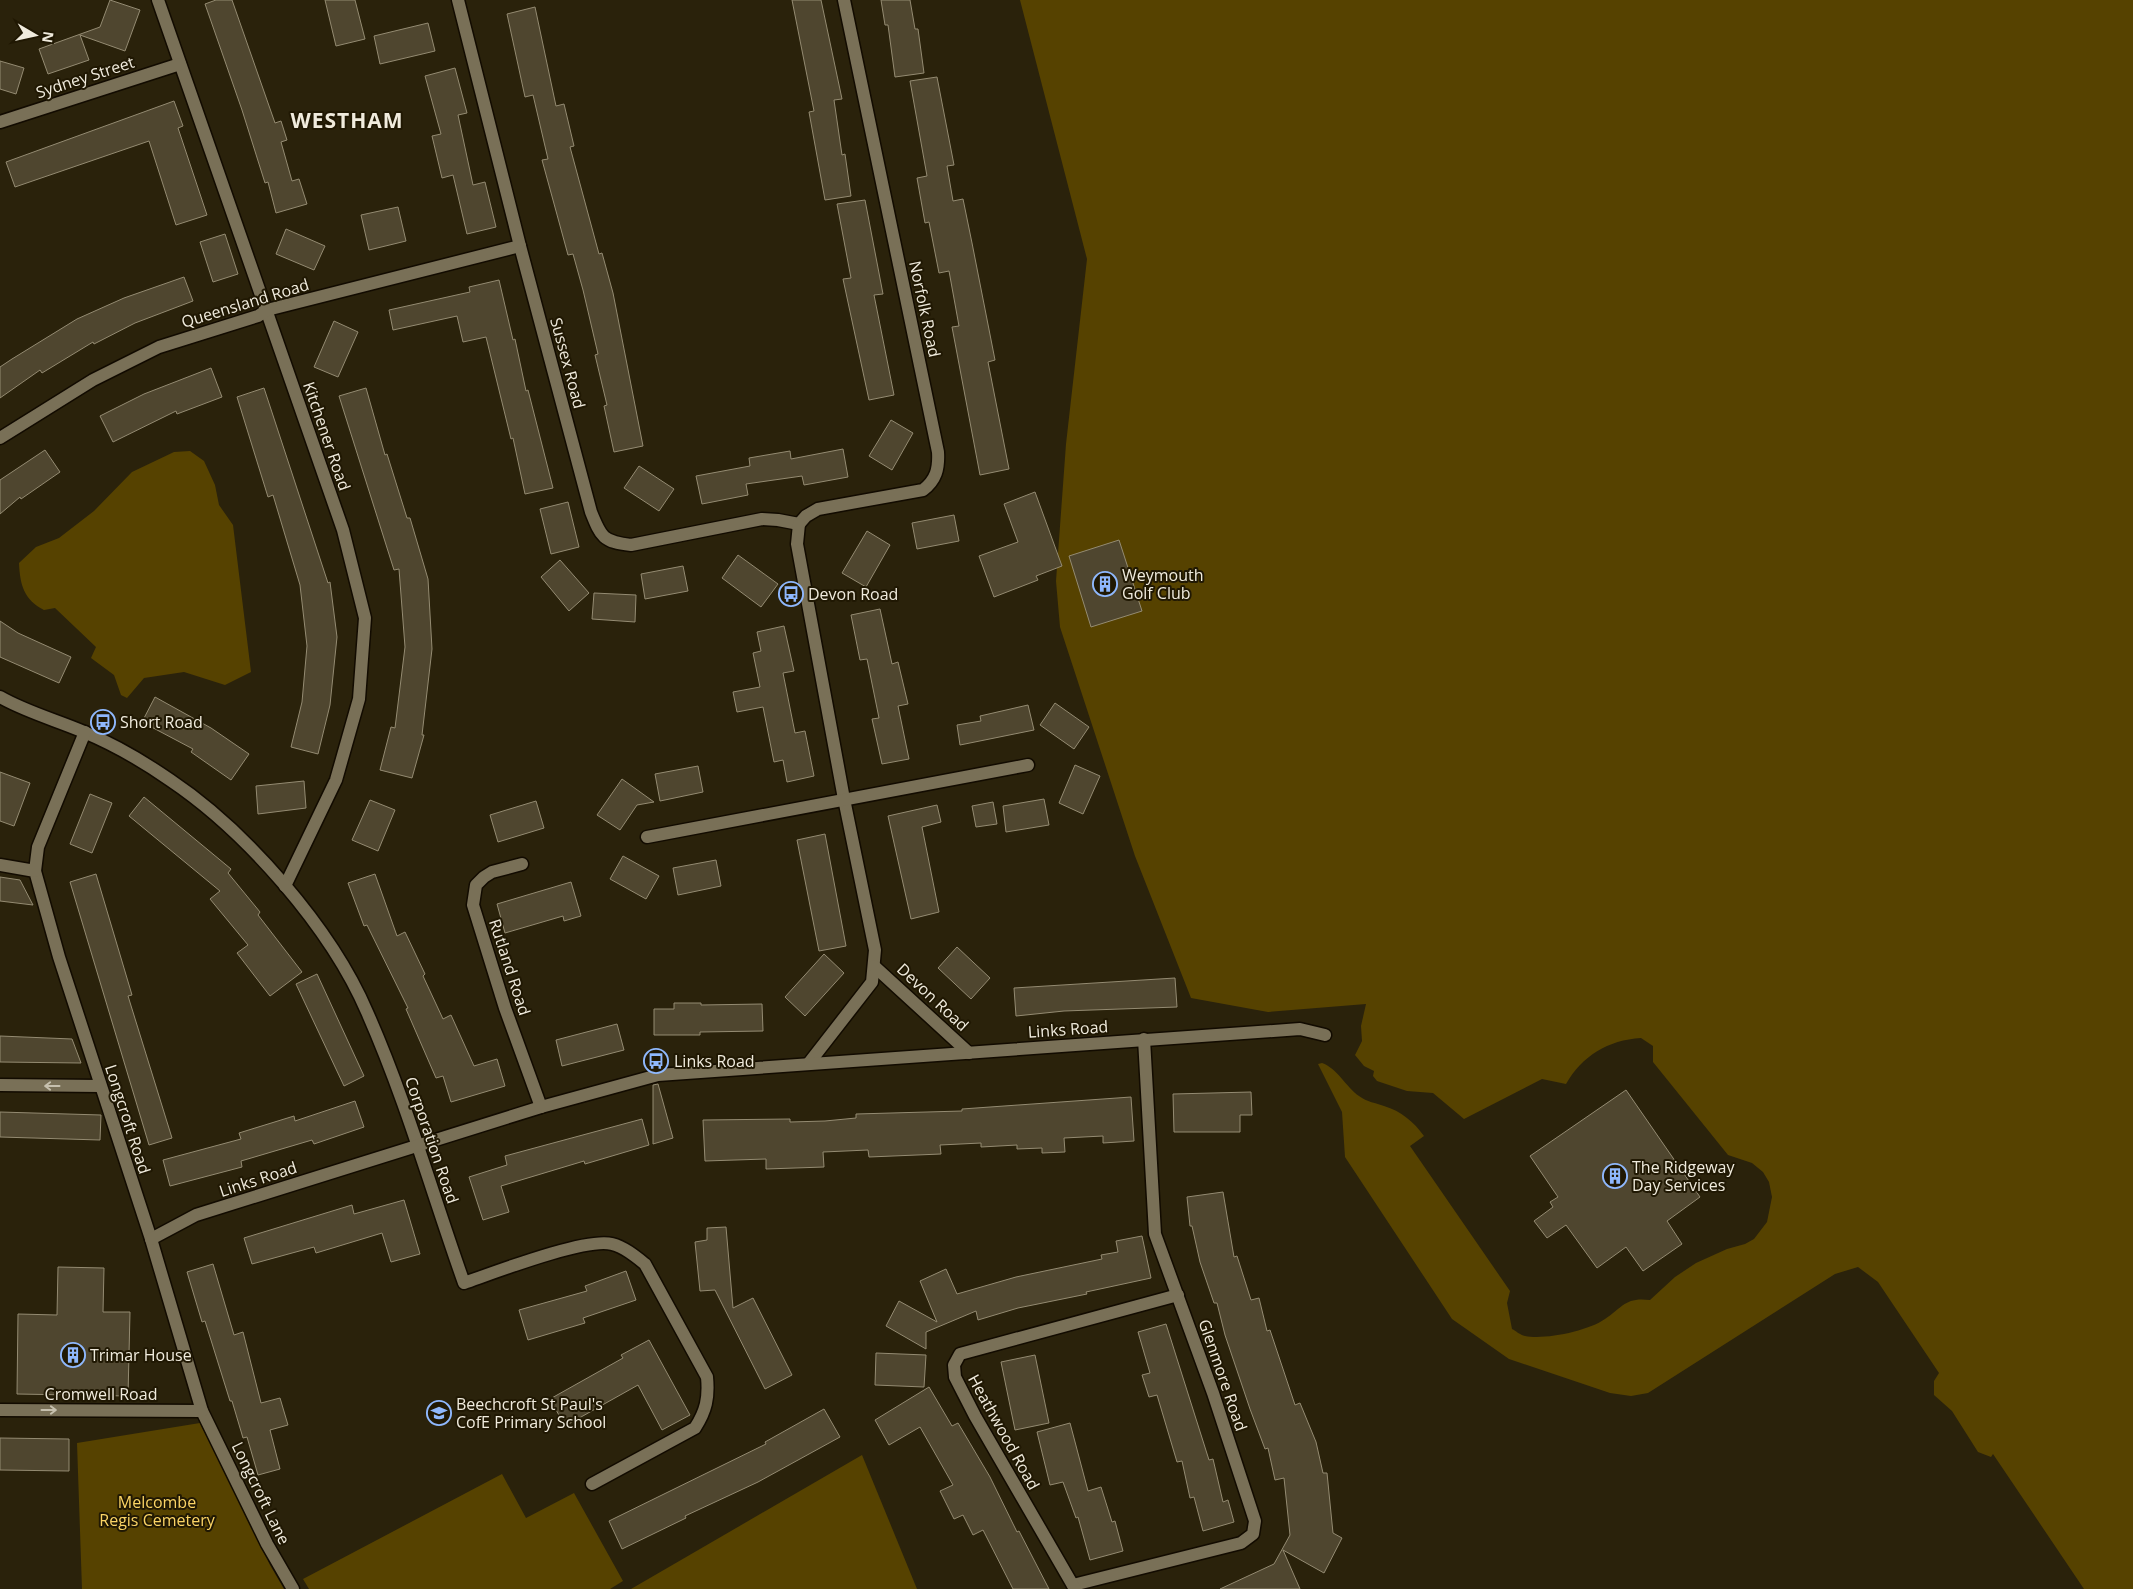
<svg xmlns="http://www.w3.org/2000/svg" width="2133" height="1589" viewBox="0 0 2133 1589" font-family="'Open Sans',sans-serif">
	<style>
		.green { fill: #564200 }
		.building { fill: #4f462f; stroke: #948b72 }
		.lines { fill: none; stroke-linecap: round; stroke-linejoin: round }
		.minor-casing { stroke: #120b00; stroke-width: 15 }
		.minor { stroke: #797057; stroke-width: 12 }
		.oneway { stroke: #c6c0ae }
		.labels { text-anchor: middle; stroke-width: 4; stroke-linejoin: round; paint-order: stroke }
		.street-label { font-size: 16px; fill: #f0ebdd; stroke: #201803 }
		.poi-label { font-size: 16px; fill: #f0ebdd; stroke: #201803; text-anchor: start }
		.park-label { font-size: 16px; fill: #fbd465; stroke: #201803 }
		.district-label { font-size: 21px; font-weight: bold; letter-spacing: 1px; fill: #f0ebdd; stroke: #201803 }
	</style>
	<rect width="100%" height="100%" fill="#2a220b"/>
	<g class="green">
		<path d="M 1020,0 L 2133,0 L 2133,1589 L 2084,1589 L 1993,1454 L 1991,1457 L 1978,1452 L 1952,1411 L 1934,1395 L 1934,1381 L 1939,1373 L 1878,1282 L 1858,1267 L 1835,1274 L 1648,1393 L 1631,1396 L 1610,1393 L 1509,1359 L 1452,1319 L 1345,1157 L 1342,1112 L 1318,1064 L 1322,1063 C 1337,1068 1346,1087 1359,1096 C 1367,1102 1376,1103 1384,1106 C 1401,1111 1414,1122 1424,1136 L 1410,1146 L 1510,1291 L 1507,1303 L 1512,1329 C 1516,1331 1520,1335 1525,1336 C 1545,1340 1588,1331 1605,1319 C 1623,1307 1625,1297 1650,1300 L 1675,1277 L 1696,1263 L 1727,1249 L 1745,1244 L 1754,1239 L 1767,1222 L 1772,1197 L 1769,1182 L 1763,1172 L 1752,1163 L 1728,1155 L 1653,1062 L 1653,1046 L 1641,1038 C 1608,1040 1582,1056 1566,1084 L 1542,1079 L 1464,1119 L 1433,1093 L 1407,1091 L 1377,1081 L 1373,1076 L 1374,1071 L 1364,1066 L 1355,1055 L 1362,1041 L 1361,1026 L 1366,1004 L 1268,1012 L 1191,998 L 1135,856 L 1060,627 L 1056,581 L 1066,444 L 1087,259 Z"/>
		<path d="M 190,451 L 204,461 L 215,485 L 219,505 L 233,525 L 251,672 L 225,685 L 184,672 L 144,678 L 127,698 L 121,695 L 114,675 L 91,658 L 96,647 L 55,608 L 44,610 C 24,600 20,585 19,563 L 36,547 L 59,538 L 94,511 L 132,472 L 174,452 Z"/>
		<path d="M 200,1423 L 270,1565 L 284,1589 L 82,1589 L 77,1443 Z"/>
		<path d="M 862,1455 L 917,1589 L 631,1589 Z"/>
		<path d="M 502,1474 L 526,1518 L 574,1493 L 623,1581 L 610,1589 L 309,1589 L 303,1579 Z"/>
	</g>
	<g class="building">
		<path d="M 110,0 L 140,10 L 125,51 L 80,35 L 89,60 L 48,74 L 39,49 L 100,27 Z"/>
		<path d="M 216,0 L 232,0 L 275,123 L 281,121 L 287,140 L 281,142 L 292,181 L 299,179 L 307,204 L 276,213 L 268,182 L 265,183 L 242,110 L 205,4 Z"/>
		<path d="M 325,0 L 355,0 L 365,39 L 336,46 Z"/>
		<path d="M 792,0 L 821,0 L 842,99 L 834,100 L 842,155 L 845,154 L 851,196 L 825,200 L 809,112 L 814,111 Z"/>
		<path d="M 881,0 L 910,0 L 915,29 L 918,29 L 924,73 L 895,77 L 888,25 L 885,25 Z"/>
		<path d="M 535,7 L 556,106 L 564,104 L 574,146 L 570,147 L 599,254 L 602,253 L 613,293 L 643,446 L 614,452 L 604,406 L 607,405 L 595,355 L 598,354 L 583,290 L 573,254 L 568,255 L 556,211 L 542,160 L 548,159 L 533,95 L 525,97 L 507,14 Z"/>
		<path d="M 428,23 L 435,51 L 380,64 L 374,36 Z"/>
		<path d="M 0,61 L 24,68 L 16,94 L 0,89 Z"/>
		<path d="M 455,68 L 467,113 L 458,115 L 473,185 L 485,182 L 496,227 L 467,234 L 453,175 L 442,178 L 432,136 L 441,134 L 425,76 Z"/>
		<path d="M 937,77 L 954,165 L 947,166 L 953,201 L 963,199 L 972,243 L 995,360 L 988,362 L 1009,469 L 980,475 L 952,327 L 959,326 L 949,271 L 939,273 L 929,222 L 925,223 L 917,178 L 927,176 L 910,81 Z"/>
		<path d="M 174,101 L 183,126 L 178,128 L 207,215 L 176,225 L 149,141 L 15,187 L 6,162 Z"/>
		<path d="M 865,200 L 883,294 L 874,295 L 894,395 L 869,400 L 843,279 L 851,278 L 837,204 Z"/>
		<path d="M 398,207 L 406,241 L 369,250 L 361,215 Z"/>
		<path d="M 286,229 L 325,246 L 314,270 L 276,254 Z"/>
		<path d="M 225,234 L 238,274 L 213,282 L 200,242 Z"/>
		<path d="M 184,277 L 193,301 L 135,323 L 94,344 L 93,342 L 42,373 L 40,370 L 0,398 L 0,367 L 12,359 L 77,319 L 124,298 Z"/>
		<path d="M 499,280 L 513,340 L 515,339 L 526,391 L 528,390 L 553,488 L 525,494 L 513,438 L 511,439 L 486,337 L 463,342 L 457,316 L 393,330 L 389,310 L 470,292 L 469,287 Z"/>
		<path d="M 334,321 L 358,332 L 338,377 L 314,367 Z"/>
		<path d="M 211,368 L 222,397 L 177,414 L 176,411 L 113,442 L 100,416 L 144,394 Z"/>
		<path d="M 264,388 L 328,583 L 330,582 L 337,637 L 330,705 L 318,754 L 291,747 L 302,702 L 307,646 L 300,585 L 273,495 L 268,497 L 237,397 Z"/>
		<path d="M 366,388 L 385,455 L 387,454 L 407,518 L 410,518 L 428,579 L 432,649 L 422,735 L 424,735 L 412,778 L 380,770 L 391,727 L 395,728 L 405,647 L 399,569 L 394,570 L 339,396 Z"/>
		<path d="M 891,420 L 913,433 L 892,470 L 869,456 Z"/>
		<path d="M 843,449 L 848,477 L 804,485 L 802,476 L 746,484 L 748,495 L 702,504 L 696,476 L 750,466 L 749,458 L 790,451 L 791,459 Z"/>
		<path d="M 45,450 L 60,472 L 21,499 L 20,497 L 0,514 L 0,480 Z"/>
		<path d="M 639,466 L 674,489 L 659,511 L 624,488 Z"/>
		<path d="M 1035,492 L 1062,566 L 1036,576 L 1038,580 L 994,597 L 979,556 L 1018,542 L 1004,504 Z"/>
		<path d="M 568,502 L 579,547 L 551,554 L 540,509 Z"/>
		<path d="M 954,515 L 959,541 L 917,549 L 912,523 Z"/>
		<path d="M 867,531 L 890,545 L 866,587 L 842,573 Z"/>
		<path d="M 1119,540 L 1142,611 L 1091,627 L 1069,556 Z"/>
		<path d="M 738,555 L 778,584 L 761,607 L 722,578 Z"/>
		<path d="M 560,560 L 589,593 L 569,611 L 541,577 Z"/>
		<path d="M 683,566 L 688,591 L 645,599 L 641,574 Z"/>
		<path d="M 594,593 L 636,595 L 635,622 L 592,619 Z"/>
		<path d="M 880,609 L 892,664 L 898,662 L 908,704 L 898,706 L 909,759 L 882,764 L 872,719 L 879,718 L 867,659 L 860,660 L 851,615 Z"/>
		<path d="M 0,621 L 18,633 L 71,657 L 59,683 L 0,657 Z"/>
		<path d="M 784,626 L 794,671 L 783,673 L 795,733 L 805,731 L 814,776 L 787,782 L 783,760 L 774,762 L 763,707 L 737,712 L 733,692 L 760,687 L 753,653 L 761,651 L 757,632 Z"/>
		<path d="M 155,697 L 211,728 L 249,754 L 231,780 L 191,752 L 193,749 L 142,722 Z"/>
		<path d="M 1055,703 L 1089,727 L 1074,749 L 1040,725 Z"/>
		<path d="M 1028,705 L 1034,730 L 960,745 L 957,725 L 981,721 L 980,716 Z"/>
		<path d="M 1075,765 L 1100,776 L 1083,814 L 1059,803 Z"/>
		<path d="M 698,766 L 703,792 L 660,801 L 655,774 Z"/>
		<path d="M 0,772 L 30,783 L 14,826 L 0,821 Z"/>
		<path d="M 622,779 L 654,802 L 637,805 L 620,830 L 597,815 Z"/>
		<path d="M 304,781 L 306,808 L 258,814 L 256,786 Z"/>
		<path d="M 90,794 L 112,803 L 92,853 L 70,844 Z"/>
		<path d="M 144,797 L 231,869 L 228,873 L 260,912 L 258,915 L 302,972 L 270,996 L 237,953 L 248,945 L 210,899 L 220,891 L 129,816 Z"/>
		<path d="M 1044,799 L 1049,825 L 1006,832 L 1003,806 Z"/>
		<path d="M 370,800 L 395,810 L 378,851 L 352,840 Z"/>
		<path d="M 536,801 L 544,828 L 498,842 L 490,815 Z"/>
		<path d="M 993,802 L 997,824 L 976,827 L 972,806 Z"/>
		<path d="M 937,805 L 941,822 L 922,827 L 939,912 L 911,919 L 888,816 Z"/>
		<path d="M 825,834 L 846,946 L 819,951 L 797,840 Z"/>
		<path d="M 623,856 L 659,876 L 646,899 L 610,879 Z"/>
		<path d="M 716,860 L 721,886 L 678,895 L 673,868 Z"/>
		<path d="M 96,874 L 132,995 L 128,996 L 172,1138 L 149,1145 L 70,882 Z"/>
		<path d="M 375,874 L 397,936 L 405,932 L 425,974 L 423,976 L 443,1019 L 451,1015 L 474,1066 L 497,1059 L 505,1086 L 451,1102 L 443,1076 L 436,1078 L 406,1009 L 408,1008 L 367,925 L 364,926 L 348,883 Z"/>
		<path d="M 0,877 L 20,880 L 33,905 L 0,901 Z"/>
		<path d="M 571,882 L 581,916 L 564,921 L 563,916 L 505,933 L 497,904 Z"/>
		<path d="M 957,947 L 990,978 L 971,999 L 938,968 Z"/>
		<path d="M 824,954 L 844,973 L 805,1016 L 785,997 Z"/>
		<path d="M 317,974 L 364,1076 L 344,1086 L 296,984 Z"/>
		<path d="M 1175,978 L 1177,1007 L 1064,1011 L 1016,1016 L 1014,988 Z"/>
		<path d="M 674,1003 L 701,1003 L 701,1005 L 762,1004 L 763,1031 L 700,1032 L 700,1035 L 654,1035 L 654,1009 L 674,1009 Z"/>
		<path d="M 617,1024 L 624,1050 L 562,1066 L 556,1040 Z"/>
		<path d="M 0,1036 L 72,1039 L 81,1063 L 0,1062 Z"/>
		<path d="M 658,1084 L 673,1138 L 653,1144 L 653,1085 Z"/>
		<path d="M 1626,1090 L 1700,1197 L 1667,1221 L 1682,1244 L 1643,1271 L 1626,1247 L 1597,1268 L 1566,1225 L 1547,1238 L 1534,1221 L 1553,1207 L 1550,1202 L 1558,1197 L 1530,1156 Z"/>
		<path d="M 1251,1092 L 1252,1115 L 1240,1115 L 1240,1132 L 1174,1132 L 1173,1094 Z"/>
		<path d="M 1131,1097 L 1134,1141 L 1103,1143 L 1103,1136 L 1064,1138 L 1065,1152 L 1042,1153 L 1042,1148 L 1017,1149 L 1017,1145 L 981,1147 L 981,1143 L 940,1145 L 941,1154 L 869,1157 L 868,1150 L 823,1152 L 824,1167 L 766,1169 L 766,1159 L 705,1161 L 703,1120 L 790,1119 L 790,1122 L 825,1121 L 856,1118 L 856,1114 L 962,1111 L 962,1109 Z"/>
		<path d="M 355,1101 L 364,1127 L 314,1144 L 312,1140 L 241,1161 L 242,1167 L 170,1186 L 163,1160 L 241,1139 L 239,1133 L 294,1116 L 295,1121 Z"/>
		<path d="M 0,1112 L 101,1115 L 100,1140 L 0,1137 Z"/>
		<path d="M 642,1119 L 649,1145 L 585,1164 L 584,1161 L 501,1186 L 509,1212 L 483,1220 L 469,1177 L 507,1165 L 505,1156 Z"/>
		<path d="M 1223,1192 L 1234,1257 L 1237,1256 L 1251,1300 L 1259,1298 L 1267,1331 L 1270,1330 L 1295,1405 L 1300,1403 L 1316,1442 L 1323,1473 L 1327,1473 L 1333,1533 L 1342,1538 L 1324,1573 L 1283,1550 L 1300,1589 L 1220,1589 L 1274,1564 L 1290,1535 L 1284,1478 L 1275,1480 L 1268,1448 L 1265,1449 L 1250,1409 L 1225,1335 L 1217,1303 L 1214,1303 L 1200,1262 L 1192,1226 L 1190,1226 L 1187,1197 Z"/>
		<path d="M 404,1200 L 420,1254 L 391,1262 L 382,1233 L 316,1253 L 314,1247 L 252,1264 L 244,1238 L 352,1205 L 354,1214 Z"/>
		<path d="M 726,1227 L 733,1308 L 753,1298 L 792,1375 L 765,1389 L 715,1290 L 700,1291 L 695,1242 L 707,1240 L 707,1228 Z"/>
		<path d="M 1142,1236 L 1151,1278 L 1086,1292 L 1087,1294 L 1018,1308 L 978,1320 L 976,1311 L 926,1332 L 926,1349 L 886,1326 L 899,1301 L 937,1322 L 920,1281 L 946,1269 L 957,1294 L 1016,1277 L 1102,1259 L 1101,1255 L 1118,1252 L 1116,1241 Z"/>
		<path d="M 213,1264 L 234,1335 L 243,1332 L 261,1403 L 280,1398 L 288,1425 L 270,1430 L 280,1469 L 258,1475 L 247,1437 L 243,1438 L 232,1401 L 230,1401 L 205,1321 L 202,1322 L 187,1272 Z"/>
		<path d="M 58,1267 L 104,1268 L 103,1312 L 130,1312 L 128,1396 L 17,1394 L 18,1314 L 57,1315 Z"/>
		<path d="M 626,1271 L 636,1300 L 583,1318 L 585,1323 L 528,1340 L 519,1310 L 587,1291 L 585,1286 Z"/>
		<path d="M 1166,1324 L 1209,1460 L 1213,1459 L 1223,1502 L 1228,1500 L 1234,1522 L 1203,1531 L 1194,1497 L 1190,1498 L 1182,1461 L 1177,1462 L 1157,1395 L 1149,1397 L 1142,1375 L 1150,1373 L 1138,1332 Z"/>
		<path d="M 649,1340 L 690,1415 L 662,1430 L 638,1385 L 565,1426 L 550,1399 L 623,1358 L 621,1355 Z"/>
		<path d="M 876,1353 L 926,1355 L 924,1387 L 875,1385 Z"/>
		<path d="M 1035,1355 L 1049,1423 L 1015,1430 L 1001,1362 Z"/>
		<path d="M 929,1387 L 952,1426 L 958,1423 L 990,1477 L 1017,1532 L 1019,1531 L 1049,1589 L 1013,1589 L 983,1530 L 973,1535 L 963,1515 L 954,1519 L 940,1491 L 953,1485 L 920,1427 L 889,1445 L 875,1420 Z"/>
		<path d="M 824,1409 L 840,1437 L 758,1482 L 685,1516 L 686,1518 L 622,1549 L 609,1521 L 766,1444 L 765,1442 Z"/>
		<path d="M 1070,1423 L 1088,1491 L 1101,1487 L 1112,1522 L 1115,1521 L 1123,1551 L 1090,1560 L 1078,1517 L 1076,1518 L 1063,1482 L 1050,1485 L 1037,1432 Z"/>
		<path d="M 0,1438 L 69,1439 L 69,1471 L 0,1470 Z"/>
	</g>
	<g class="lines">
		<defs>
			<g id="minor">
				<path d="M 158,0 L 343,530 L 365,618 L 359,699 L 336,780 L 285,886"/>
				<path d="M 458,0 L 520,246 L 591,512 C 601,537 603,542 631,545 L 762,519 L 778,520 L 799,524"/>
				<path d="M 0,122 L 180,64"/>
				<path d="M 0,438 L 93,380 L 159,347 L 258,316 L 267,310 L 520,246"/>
				<path d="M 799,524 L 806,516 L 818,509 L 923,490 C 936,480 939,469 938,452 L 844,0"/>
				<path d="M 799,524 L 797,544 L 844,799 L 875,950 L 872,982 L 809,1063"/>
				<path d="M 0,697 C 26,712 56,720 84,732 C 113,744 144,762 170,780 C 246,831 331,928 367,1012 C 406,1100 432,1193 464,1283 C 493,1273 586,1237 612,1244 C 624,1247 635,1256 645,1264 L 707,1377 C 709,1398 706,1411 695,1428 L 592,1484"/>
				<path d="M 647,837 L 1028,765"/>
				<path d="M 522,864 L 492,872 L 484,877 L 476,885 L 473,905 L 505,1008 L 541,1107"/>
				<path d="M 0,865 L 35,871 L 59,957 L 151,1239 L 202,1411 L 267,1544 L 293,1589"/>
				<path d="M 35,871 L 38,847 L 85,732"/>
				<path d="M 874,966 L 969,1053"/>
				<path d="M 0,1085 L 100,1086"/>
				<path d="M 151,1239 L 196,1215 L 541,1107 L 658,1075 L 1300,1029 L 1325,1035"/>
				<path d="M 0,1410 L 202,1411"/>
				<path d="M 1073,1585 L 1241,1543 L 1253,1534 L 1255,1521 L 1213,1393 L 1155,1234 L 1144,1039"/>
				<path d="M 1075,1589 L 975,1416 L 955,1377 L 954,1365 L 960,1354 L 1178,1295"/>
			</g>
		</defs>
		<use href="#minor" class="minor-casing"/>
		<use href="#minor" class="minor"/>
	</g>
	<defs><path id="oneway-shaft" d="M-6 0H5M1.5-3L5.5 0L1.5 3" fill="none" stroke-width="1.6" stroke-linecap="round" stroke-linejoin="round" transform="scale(1.25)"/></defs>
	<g class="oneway">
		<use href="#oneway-shaft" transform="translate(52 1086) rotate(-180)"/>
		<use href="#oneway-shaft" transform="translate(49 1410)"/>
	</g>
	<defs>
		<symbol id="building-ring" viewBox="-11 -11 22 22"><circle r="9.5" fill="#201803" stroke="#8fb8fd" stroke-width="1.5"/><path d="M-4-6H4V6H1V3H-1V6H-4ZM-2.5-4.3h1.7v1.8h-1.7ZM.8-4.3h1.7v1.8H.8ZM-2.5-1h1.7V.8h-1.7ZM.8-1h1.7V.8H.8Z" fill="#8fb8fd"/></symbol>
		<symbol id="bus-ring" viewBox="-11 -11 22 22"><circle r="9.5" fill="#201803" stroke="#8fb8fd" stroke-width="1.5"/><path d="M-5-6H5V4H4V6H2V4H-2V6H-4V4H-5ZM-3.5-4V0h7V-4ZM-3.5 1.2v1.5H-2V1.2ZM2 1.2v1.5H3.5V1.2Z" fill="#8fb8fd"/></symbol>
		<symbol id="school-ring" viewBox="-11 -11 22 22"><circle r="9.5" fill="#201803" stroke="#8fb8fd" stroke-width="1.5"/><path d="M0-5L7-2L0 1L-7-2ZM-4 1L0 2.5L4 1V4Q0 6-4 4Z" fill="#8fb8fd"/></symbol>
	</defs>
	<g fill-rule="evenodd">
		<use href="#building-ring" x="1091" y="570" width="28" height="28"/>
		<use href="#bus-ring" x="777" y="580" width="28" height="28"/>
		<use href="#bus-ring" x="89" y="708" width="28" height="28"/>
		<use href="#bus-ring" x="642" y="1047" width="28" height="28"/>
		<use href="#building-ring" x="1601" y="1162" width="28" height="28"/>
		<use href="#building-ring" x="59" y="1341" width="28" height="28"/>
		<use href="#school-ring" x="425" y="1399" width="28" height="28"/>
	</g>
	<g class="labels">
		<g class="street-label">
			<text transform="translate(85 77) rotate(-18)" y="6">Sydney Street</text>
			<text transform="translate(245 303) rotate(-17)" y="6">Queensland Road</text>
			<text transform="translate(925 309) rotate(78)" y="6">Norfolk Road</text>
			<text transform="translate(568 363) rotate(75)" y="6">Sussex Road</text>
			<text transform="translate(327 436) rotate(71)" y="6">Kitchener Road</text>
			<text transform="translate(510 967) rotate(72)" y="6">Rutland Road</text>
			<text transform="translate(933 997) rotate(43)" y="6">Devon Road</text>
			<text transform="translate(1068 1029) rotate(-4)" y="6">Links Road</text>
			<text transform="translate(128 1119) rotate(72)" y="6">Longcroft Road</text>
			<text transform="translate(432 1140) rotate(71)" y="6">Corporation Road</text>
			<text transform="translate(258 1179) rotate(-18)" y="6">Links Road</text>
			<text transform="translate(1223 1375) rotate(71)" y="6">Glenmore Road</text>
			<text x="101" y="1400">Cromwell Road</text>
			<text transform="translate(1004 1432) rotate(61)" y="6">Heathwood Road</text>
			<text transform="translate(261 1493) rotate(64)" y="6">Longcroft Lane</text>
		</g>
		<g class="poi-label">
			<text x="1122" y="581">Weymouth<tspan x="1122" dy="18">Golf Club</tspan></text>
			<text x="808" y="600">Devon Road</text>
			<text x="120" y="728">Short Road</text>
			<text x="674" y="1067">Links Road</text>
			<text x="1632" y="1173">The Ridgeway<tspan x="1632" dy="18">Day Services</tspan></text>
			<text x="90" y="1361">Trimar House</text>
			<text x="456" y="1410">Beechcroft St Paul's<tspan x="456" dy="18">CofE Primary School</tspan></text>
		</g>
		<g class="park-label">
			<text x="157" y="1508">Melcombe<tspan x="157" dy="18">Regis Cemetery</tspan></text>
		</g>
		<g class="district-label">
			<text x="347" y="128">WESTHAM</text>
		</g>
	</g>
	<g transform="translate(35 35) rotate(99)" stroke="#201803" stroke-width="4" paint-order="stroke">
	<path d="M0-4L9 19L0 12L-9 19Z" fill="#f0ebdd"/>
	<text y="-8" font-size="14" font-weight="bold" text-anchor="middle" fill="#f0ebdd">N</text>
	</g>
</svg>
